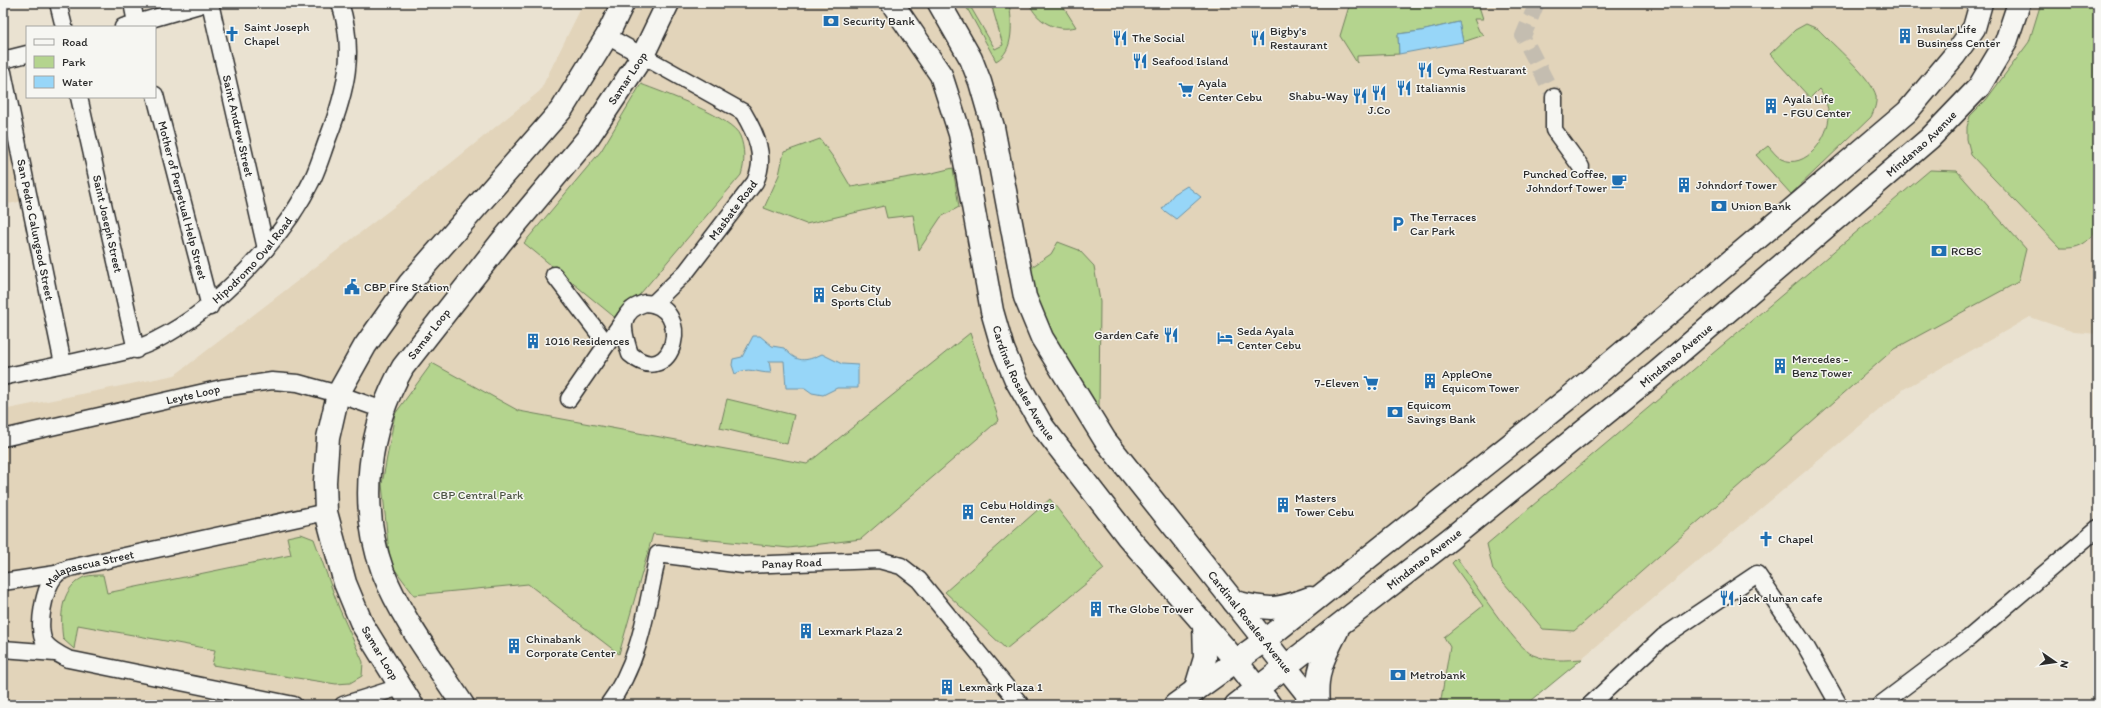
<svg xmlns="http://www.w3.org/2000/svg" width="2101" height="708" viewBox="0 0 2101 708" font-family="Itim,sans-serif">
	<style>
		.built { fill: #e2d4ba }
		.green { fill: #b4d48e; stroke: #70805c }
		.water { fill: #97d6f8; stroke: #6c92a6 }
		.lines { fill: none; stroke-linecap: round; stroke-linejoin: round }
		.street-tunnel { stroke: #c4bdb0; stroke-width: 16; stroke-dasharray: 16 8; stroke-linecap: butt }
		.street-casing { stroke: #2b2b2b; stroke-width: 19 }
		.secondary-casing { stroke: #2b2b2b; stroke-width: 25 }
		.street { stroke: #f6f6f2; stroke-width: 16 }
		.secondary { stroke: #f6f6f2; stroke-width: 22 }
		.labels { text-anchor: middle; stroke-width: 3; stroke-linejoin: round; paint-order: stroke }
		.poi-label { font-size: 12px; fill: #2b2b2b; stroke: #f6f6f2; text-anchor: start }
		.street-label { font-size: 12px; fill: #2b2b2b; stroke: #f6f6f2 }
		.park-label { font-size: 12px; fill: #4d5544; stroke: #f6f6f2 }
	</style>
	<rect width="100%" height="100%" fill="#eae2d1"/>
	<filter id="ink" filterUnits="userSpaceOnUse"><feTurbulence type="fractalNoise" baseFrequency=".025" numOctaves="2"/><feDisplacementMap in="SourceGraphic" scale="8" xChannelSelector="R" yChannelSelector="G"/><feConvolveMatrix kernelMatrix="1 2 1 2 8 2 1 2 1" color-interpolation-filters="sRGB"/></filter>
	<g filter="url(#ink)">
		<g class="built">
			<path d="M 579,3 L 2098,3 L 2098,334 L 2074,332 L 2030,317 L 1904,389 L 1526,705 L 3,705 L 3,410 L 175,375 L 451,163 L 540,91 L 582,6 Z"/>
			<path d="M 3,110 L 23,201 L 3,205 Z"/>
		</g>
		<g class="green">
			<path d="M 991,3 L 1009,3 C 1012,21 1015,51 996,61 L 967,8 L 970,6 L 995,49 L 1003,45 Z"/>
			<path d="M 1029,3 L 1061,3 L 1076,27 C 1056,32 1037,22 1029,3 Z"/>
			<path d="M 1350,3 L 1478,3 L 1483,19 L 1474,19 L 1479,31 L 1484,35 L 1463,42 L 1459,22 L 1421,31 L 1398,34 L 1399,54 L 1357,56 L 1357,63 L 1340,36 Z"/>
			<path d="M 2041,3 L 2098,3 L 2098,230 C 2085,244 2080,249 2060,248 L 1971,155 L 1967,139 L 1967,127 L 1970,116 L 1986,100 L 2029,42 Z"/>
			<path d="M 1806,24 L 1818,29 C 1831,43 1873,79 1876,96 C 1877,103 1874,111 1871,117 L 1791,194 L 1756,155 L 1768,146 C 1772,150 1776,156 1781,159 C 1806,171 1829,137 1829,115 C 1828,107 1824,95 1819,89 L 1810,98 L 1770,54 L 1795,30 Z"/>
			<path d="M 641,84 C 661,92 733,117 740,136 C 745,148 745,163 741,175 L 618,320 L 524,243 L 601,151 Z"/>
			<path d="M 820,139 L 835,160 L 851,187 L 928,174 L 953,168 L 959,207 L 941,217 L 919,250 L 913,215 L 887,218 L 884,206 L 806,224 L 764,208 L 779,175 L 784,152 Z"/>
			<path d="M 1930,170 L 1957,171 L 2026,249 L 2018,282 L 1894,349 L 1574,631 L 1543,629 L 1493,570 L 1487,544 Z"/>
			<path d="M 1058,242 L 1079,250 L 1094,266 L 1100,301 L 1099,406 L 1097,408 L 1046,322 L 1036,298 L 1029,272 L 1033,266 L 1051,254 Z"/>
			<path d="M 970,333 L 999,420 L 861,539 L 789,548 L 653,534 L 619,654 L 528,584 L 414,595 L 390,563 L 382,484 L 395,414 L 432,363 L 519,411 L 807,464 Z"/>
			<path d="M 727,399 L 794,415 L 787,444 L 720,428 Z"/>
			<path d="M 1050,499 L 1104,569 L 1006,649 L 945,592 Z"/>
			<path d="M 301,534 L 314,539 L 339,608 L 363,662 L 362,676 L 350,683 L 336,684 L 212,665 L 215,650 L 78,625 L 74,649 L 63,639 C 60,618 60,590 82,578 C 87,575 97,575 103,575 L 107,593 L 291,555 L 287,537 Z"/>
			<path d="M 1457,558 C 1470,577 1516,648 1533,655 C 1550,662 1565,660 1582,659 L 1526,705 L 1440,705 L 1450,647 L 1444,637 L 1483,606 L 1452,563 Z"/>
		</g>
		<g class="water">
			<path d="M 1459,22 L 1463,42 L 1399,54 L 1398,34 L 1421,31 Z"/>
			<path d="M 1187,186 L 1201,197 L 1176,219 L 1162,209 L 1174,194 Z"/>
			<path d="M 753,336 L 760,336 L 772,346 L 784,348 C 797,363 805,362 822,354 L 842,364 L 858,365 L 858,388 L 837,388 L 823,395 L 812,393 L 805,388 L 786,388 L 784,361 L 769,361 L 771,373 C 756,373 749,366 735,374 L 732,365 L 733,359 L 742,357 Z"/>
		</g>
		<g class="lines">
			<path class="street-tunnel" d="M 1537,3 L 1523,36 L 1554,97"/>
			<defs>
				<g id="street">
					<path d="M 58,3 L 64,27"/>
					<path d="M 132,3 L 137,27"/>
					<path id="s1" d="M 210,3 L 266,249"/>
					<path d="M 123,27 L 206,3"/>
					<path d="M 607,36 L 743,112 C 756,134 767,157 755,182 L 686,272 L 653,304"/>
					<path d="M 3,60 L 27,54"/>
					<path id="s2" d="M 3,72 L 63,364"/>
					<path id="s3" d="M 155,95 L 210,307"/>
					<path id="s4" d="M 79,97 L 136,350"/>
					<path d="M 1554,97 L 1554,130 L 1581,167"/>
					<path d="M 554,275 L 606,343"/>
					<path d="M 645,303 C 695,305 674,392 630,354 C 623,332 616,312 645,303 Z"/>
					<path id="s5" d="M 3,377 C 30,371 56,366 83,360 C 109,355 134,352 158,339 C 218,309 284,238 313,178 C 319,165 323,151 328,138 C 346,91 356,52 340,3"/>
					<path d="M 569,399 L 625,318"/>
					<path id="s6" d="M 3,438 L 222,388 L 272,381 L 298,383 L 338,394 L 383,410"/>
					<path d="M 3,582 L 56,574"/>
					<path d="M 3,649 L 55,653"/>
					<path id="s7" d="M 294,705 L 68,659 C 60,655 50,650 45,643 C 36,629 44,586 56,575 C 59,571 66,570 70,568 L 326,512"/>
					<path d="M 343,705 L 400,687"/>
					<path id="s8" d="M 608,705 C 641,662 647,605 658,554 L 743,565 L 879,560 L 901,566 L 919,580 L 1021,705"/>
					<path d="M 1590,705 L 1663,637 L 1757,574 L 1805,645 L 1839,705"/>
					<path d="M 1880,705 L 1969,638 L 2098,528"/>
				</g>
				<g id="secondary">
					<path id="s9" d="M 892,3 L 941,75 L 960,134 L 992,311 L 1003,349 L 1016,380 L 1043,427 L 1128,537 L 1236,661 L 1270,705"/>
					<path id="s10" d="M 939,3 L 971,59 L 980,82 L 993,127 L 1025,297 L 1042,338 L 1105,440 L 1316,705"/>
					<path d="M 1234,602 C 1269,610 1276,611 1310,598"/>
					<path d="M 1195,691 L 1205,658 L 1204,624"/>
					<path d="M 412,705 L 362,624 L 345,583 L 326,512 L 325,482 L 328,438 L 338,394 L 365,346 L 409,284 L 562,109 L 607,36 L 623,3"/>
					<path id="s11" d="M 463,705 C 435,662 402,620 383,572 C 358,504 368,428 403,367 L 501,242 L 587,139 L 643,55 L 668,3"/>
					<path d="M 1175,705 L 1265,640 L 1570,397 L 1907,112 L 1954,56 L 1974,28 L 1981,3"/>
					<path id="s12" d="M 1236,705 L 1450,539 L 1657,372 L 1930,138 L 1979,87 L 2006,42 L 2019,3"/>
					<path d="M 1318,705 C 1315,673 1323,658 1337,631"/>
				</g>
			</defs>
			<use href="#street" class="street-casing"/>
			<use href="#secondary" class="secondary-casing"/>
			<use href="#street" class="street"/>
			<use href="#secondary" class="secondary"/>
		</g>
	</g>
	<defs>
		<symbol id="bank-bare" viewBox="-9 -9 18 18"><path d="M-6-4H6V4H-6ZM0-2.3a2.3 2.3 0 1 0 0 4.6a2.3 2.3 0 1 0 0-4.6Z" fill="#1f6fb2" stroke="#f6f6f2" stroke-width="2.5" paint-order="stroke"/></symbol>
		<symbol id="church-bare" viewBox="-9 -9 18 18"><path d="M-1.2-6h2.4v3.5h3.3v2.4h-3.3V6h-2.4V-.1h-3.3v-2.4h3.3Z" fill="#1f6fb2" stroke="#f6f6f2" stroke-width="2.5" paint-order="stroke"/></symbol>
		<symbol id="building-bare" viewBox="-9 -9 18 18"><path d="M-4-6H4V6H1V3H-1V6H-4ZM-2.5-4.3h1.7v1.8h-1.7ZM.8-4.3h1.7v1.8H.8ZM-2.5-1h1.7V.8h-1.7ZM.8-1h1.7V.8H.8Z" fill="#1f6fb2" stroke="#f6f6f2" stroke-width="2.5" paint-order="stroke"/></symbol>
		<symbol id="restaurant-bare" viewBox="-9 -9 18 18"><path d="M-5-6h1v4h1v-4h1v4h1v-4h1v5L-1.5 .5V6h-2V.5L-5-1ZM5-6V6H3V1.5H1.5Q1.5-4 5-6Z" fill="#1f6fb2" stroke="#f6f6f2" stroke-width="2.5" paint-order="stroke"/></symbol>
		<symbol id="supermarket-bare" viewBox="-9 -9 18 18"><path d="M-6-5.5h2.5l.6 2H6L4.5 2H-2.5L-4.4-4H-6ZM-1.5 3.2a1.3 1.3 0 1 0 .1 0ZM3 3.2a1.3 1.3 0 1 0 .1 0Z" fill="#1f6fb2" stroke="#f6f6f2" stroke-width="2.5" paint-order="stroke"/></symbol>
		<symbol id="cafe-bare" viewBox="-9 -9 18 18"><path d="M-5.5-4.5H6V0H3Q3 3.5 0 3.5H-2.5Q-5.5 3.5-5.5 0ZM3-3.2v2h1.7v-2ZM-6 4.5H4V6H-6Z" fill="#1f6fb2" stroke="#f6f6f2" stroke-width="2.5" paint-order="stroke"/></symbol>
		<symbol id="parking-bare" viewBox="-9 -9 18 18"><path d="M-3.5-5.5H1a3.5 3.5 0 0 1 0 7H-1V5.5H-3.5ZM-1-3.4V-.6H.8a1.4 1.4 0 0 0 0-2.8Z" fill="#1f6fb2" stroke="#f6f6f2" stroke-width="2.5" paint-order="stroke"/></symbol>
		<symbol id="civic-bare" viewBox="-9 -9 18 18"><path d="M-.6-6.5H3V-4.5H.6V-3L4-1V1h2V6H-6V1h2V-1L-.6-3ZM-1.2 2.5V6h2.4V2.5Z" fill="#1f6fb2" stroke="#f6f6f2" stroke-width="2.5" paint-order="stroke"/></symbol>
		<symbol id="hotel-bare" viewBox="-9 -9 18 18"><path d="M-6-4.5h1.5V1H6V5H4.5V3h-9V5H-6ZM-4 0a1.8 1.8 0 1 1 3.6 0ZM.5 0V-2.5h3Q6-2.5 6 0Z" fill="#1f6fb2" stroke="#f6f6f2" stroke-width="2.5" paint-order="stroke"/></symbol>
	</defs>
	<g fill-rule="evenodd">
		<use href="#bank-bare" x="820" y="10" width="22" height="22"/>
		<use href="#church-bare" x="221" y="23" width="22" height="22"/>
		<use href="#building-bare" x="1894" y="25" width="22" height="22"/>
		<use href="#restaurant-bare" x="1109" y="27" width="22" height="22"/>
		<use href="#restaurant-bare" x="1247" y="27" width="22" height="22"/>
		<use href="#restaurant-bare" x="1129" y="50" width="22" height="22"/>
		<use href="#restaurant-bare" x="1414" y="59" width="22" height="22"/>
		<use href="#restaurant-bare" x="1393" y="77" width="22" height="22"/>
		<use href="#supermarket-bare" x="1175" y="79" width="22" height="22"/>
		<use href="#restaurant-bare" x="1368" y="82" width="22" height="22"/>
		<use href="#restaurant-bare" x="1349" y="85" width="22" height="22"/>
		<use href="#building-bare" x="1760" y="95" width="22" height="22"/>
		<use href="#cafe-bare" x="1608" y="170" width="22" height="22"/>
		<use href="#building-bare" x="1673" y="174" width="22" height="22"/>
		<use href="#bank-bare" x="1708" y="195" width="22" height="22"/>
		<use href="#parking-bare" x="1387" y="213" width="22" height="22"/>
		<use href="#bank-bare" x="1928" y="240" width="22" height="22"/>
		<use href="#civic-bare" x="341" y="276" width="22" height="22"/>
		<use href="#building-bare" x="808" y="284" width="22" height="22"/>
		<use href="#restaurant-bare" x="1160" y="324" width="22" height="22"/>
		<use href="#hotel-bare" x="1214" y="327" width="22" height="22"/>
		<use href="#building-bare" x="522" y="330" width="22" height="22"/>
		<use href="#building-bare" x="1769" y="355" width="22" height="22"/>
		<use href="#building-bare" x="1419" y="370" width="22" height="22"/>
		<use href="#supermarket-bare" x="1360" y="372" width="22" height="22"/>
		<use href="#bank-bare" x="1384" y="401" width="22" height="22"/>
		<use href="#building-bare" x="1272" y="494" width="22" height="22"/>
		<use href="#building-bare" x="957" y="501" width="22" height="22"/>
		<use href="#church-bare" x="1755" y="528" width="22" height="22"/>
		<use href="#restaurant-bare" x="1716" y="587" width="22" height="22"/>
		<use href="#building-bare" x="1085" y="598" width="22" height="22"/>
		<use href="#building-bare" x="795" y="620" width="22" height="22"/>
		<use href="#building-bare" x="503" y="635" width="22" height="22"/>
		<use href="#bank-bare" x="1387" y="664" width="22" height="22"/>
		<use href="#building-bare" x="936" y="676" width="22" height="22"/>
	</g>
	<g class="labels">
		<g class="poi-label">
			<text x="843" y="25">Security Bank</text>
			<text x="244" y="31">Saint Joseph<tspan x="244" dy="14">Chapel</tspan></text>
			<text x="1917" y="33">Insular Life<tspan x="1917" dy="14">Business Center</tspan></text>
			<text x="1270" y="35">Bigby's<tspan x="1270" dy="14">Restaurant</tspan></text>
			<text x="1132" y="42">The Social</text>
			<text x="1152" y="65">Seafood Island</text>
			<text x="1437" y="74">Cyma Restuarant</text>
			<text x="1198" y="87">Ayala<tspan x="1198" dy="14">Center Cebu</tspan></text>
			<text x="1416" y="92">Italiannis</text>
			<text x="1348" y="100" text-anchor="end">Shabu-Way</text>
			<text x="1783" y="103">Ayala Life<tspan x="1783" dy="14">- FGU Center</tspan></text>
			<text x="1379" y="114" text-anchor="middle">J.Co</text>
			<text x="1607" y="178" text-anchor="end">Punched Coffee,<tspan x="1607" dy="14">Johndorf Tower</tspan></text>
			<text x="1696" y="189">Johndorf Tower</text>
			<text x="1731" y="210">Union Bank</text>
			<text x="1410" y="221">The Terraces<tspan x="1410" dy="14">Car Park</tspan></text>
			<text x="1951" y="255">RCBC</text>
			<text x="364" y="291">CBP Fire Station</text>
			<text x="831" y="292">Cebu City<tspan x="831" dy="14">Sports Club</tspan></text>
			<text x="1237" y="335">Seda Ayala<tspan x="1237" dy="14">Center Cebu</tspan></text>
			<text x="1159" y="339" text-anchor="end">Garden Cafe</text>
			<text x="545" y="345">1016 Residences</text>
			<text x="1792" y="363">Mercedes -<tspan x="1792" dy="14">Benz Tower</tspan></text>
			<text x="1442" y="378">AppleOne<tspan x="1442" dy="14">Equicom Tower</tspan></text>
			<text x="1359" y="387" text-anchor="end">7-Eleven</text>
			<text x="1407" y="409">Equicom<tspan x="1407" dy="14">Savings Bank</tspan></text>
			<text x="1295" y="502">Masters<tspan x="1295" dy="14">Tower Cebu</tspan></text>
			<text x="980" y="509">Cebu Holdings<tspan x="980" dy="14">Center</tspan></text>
			<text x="1778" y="543">Chapel</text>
			<text x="1739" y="602">jack alunan cafe</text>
			<text x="1108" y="613">The Globe Tower</text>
			<text x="818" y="635">Lexmark Plaza 2</text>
			<text x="526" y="643">Chinabank<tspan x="526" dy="14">Corporate Center</tspan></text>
			<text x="1410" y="679">Metrobank</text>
			<text x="959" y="691">Lexmark Plaza 1</text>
		</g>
		<g class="street-label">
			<text dy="4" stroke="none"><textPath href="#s11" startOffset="734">Samar Loop</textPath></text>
			<text dy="4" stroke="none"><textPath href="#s1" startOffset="126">Saint Andrew Street</textPath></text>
			<text dy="4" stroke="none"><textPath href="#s12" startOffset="886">Mindanao Avenue</textPath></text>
			<text dy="4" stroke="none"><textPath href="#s3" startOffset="109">Mother of Perpetual Help Street</textPath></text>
			<text transform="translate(733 210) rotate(-53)" y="4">Masbate Road</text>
			<text dy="4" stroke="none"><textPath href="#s4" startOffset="130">Saint Joseph Street</textPath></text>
			<text dy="4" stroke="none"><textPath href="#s2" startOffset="161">San Pedro Calungsod Street</textPath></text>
			<text dy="4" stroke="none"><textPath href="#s5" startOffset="284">Hipodromo Oval Road</textPath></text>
			<text dy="4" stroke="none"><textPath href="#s11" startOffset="410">Samar Loop</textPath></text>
			<text dy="4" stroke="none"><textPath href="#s12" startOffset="562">Mindanao Avenue</textPath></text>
			<text dy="4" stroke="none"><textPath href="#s9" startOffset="408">Cardinal Rosales Avenue</textPath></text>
			<text dy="4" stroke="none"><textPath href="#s6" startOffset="195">Leyte Loop</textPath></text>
			<text dy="4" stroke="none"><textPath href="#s12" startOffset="238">Mindanao Avenue</textPath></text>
			<text dy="4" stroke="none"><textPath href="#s8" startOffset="295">Panay Road</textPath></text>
			<text dy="4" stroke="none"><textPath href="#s7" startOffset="364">Malapascua Street</textPath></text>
			<text dy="4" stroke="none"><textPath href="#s10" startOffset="706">Cardinal Rosales Avenue</textPath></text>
			<text transform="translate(380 653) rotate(59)" y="4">Samar Loop</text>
		</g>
		<g class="park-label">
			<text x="478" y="499">CBP Central Park</text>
		</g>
	</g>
	<rect width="2101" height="708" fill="none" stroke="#f6f6f2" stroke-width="16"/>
	<rect x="8" y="8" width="2085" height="692" fill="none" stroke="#2b2b2b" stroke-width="1.5" filter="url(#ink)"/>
	<rect x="26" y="26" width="130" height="72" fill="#f6f6f2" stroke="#a5a5a2"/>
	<rect x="34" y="39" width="20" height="6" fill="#f6f6f2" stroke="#a5a5a2"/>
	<text x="62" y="46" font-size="12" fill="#2b2b2b">Road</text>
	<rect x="34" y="56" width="20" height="12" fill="#b4d48e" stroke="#a5a5a2"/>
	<text x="62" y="66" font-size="12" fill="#2b2b2b">Park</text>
	<rect x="34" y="76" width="20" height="12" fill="#97d6f8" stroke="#a5a5a2"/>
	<text x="62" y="86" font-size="12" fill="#2b2b2b">Water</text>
	<g transform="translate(2055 662) rotate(103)" stroke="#f6f6f2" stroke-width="3" paint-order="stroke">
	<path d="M0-3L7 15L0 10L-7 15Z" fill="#2b2b2b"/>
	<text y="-6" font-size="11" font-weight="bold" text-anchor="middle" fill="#2b2b2b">N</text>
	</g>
</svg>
